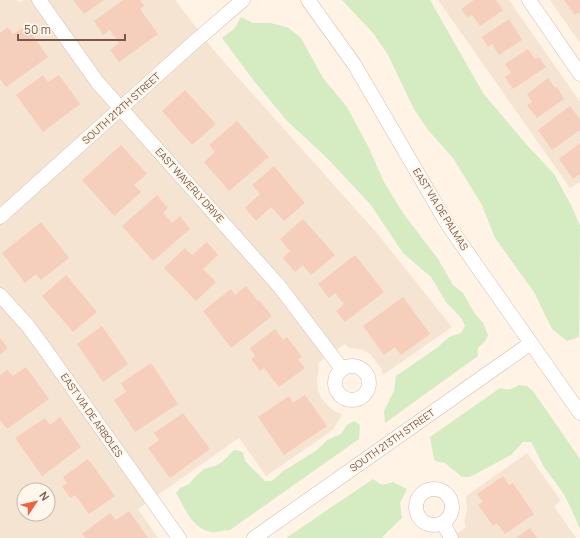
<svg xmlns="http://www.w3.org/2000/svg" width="580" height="538" viewBox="0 0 580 538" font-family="Manrope,sans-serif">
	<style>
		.residential { fill: #f6e4d3; fill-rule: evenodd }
		.green { fill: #d5ecc2 }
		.building { fill: #f5cfbb }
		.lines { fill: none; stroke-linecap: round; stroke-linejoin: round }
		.street-casing { stroke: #d2bcad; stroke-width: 15 }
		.street { stroke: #fff; stroke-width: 14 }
		.labels { text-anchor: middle; stroke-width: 4; stroke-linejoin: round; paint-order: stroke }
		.street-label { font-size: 10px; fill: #785748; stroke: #fff7ec }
	</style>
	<rect width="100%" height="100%" fill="#fef3e5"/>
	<g class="residential">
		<path d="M 0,0 L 17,0 L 20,2 L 24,0 L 175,0 L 216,53 L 376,232 L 452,327 L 383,375 L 381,368 L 370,354 L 363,350 L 349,348 L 345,344 L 318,363 L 319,368 L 317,380 L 318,391 L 322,399 L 328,406 L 336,412 L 342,414 L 333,430 L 266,476 L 239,438 L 138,509 L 158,538 L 0,538 ZM 24,490 L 48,490 L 48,514 L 24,514 Z"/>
		<path d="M 438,0 L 509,0 L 580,102 L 580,182 L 570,188 Z"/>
		<path d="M 550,0 L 580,0 L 580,43 Z"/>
		<path d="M 527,453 L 561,501 L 554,506 L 576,538 L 451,538 L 466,527 L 464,522 L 467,510 L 466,496 Z"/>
	</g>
	<g class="green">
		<path d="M 342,0 L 430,0 L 483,93 L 526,144 L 554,174 L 571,205 L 580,226 L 579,337 L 567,341 L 552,329 L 534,292 L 495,238 L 482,205 L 453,158 L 428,130 L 414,109 L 387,53 L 373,33 Z"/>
		<path d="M 241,17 L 253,23 L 271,23 L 289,28 L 301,38 L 323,78 L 347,107 L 369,148 L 384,182 L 403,213 L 438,259 L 453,285 L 463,293 L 475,314 L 483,323 L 488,335 C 488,335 486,341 485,341 C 480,348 476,345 478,356 L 385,423 L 384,411 L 394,391 L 396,376 L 438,347 L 449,337 L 461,333 L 465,326 L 462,319 L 446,302 L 431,277 L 403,253 L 371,205 L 325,156 L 287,121 L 254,81 L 222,38 L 234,29 Z"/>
		<path d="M 519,385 L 527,386 L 533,391 L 580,459 L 580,529 C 574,516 569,502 561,490 C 556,482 549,475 544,467 C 539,459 536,450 531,442 L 523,442 L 511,455 L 470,477 L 462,477 L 445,463 L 435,461 C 432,453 432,446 430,437 L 500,388 C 508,391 512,389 519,385 Z"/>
		<path d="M 354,421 L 360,425 L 359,439 L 230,530 C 224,530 217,533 211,532 C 191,528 185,508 176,493 L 180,488 L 189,484 L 196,476 L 204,469 L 215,466 L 222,462 L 234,450 L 243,452 L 245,461 L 265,481 L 272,481 L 282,472 L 317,450 L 327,440 L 341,434 L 347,425 Z"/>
		<path d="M 373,479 L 382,485 L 393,482 L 407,489 L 400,503 L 402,518 L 386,533 L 382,538 L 286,538 Z"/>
	</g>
	<g class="building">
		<path d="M 73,0 L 104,0 L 84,14 Z"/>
		<path d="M 123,0 L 140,0 L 144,6 L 140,9 L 158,34 L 119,62 L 110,50 L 119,43 L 110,30 L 103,35 L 94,21 Z"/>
		<path d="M 474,0 L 496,0 L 503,10 L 480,26 L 472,15 L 467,17 L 461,9 Z"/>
		<path d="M 564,0 L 580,0 L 580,12 L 575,15 Z"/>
		<path d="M 509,19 L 522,40 L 499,55 L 492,44 L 488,47 L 482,37 Z"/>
		<path d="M 26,26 L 48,57 L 6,87 L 0,79 L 0,33 L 8,27 L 13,34 Z"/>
		<path d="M 528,49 L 535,59 L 539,57 L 546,67 L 513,89 L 505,77 L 511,73 L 505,64 Z"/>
		<path d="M 43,75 L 48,82 L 59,75 L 80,104 L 43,132 L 16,95 Z"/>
		<path d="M 548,78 L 555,88 L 557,87 L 564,99 L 537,118 L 527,105 L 532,102 L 527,94 Z"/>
		<path d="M 185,90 L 216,124 L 192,145 L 162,111 Z"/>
		<path d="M 570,106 L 580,119 L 580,130 L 552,150 L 538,130 Z"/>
		<path d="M 237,121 L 269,157 L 229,191 L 204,162 L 215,152 L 209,145 Z"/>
		<path d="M 580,143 L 580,174 L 573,179 L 559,159 Z"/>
		<path d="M 121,145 L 147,174 L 134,185 L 141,192 L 114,216 L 82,180 Z"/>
		<path d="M 274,166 L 305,203 L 284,221 L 271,207 L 256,221 L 245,208 L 260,194 L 252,185 Z"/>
		<path d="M 157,195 L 168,208 L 163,213 L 172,223 L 180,216 L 190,229 L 153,261 L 122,226 Z"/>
		<path d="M 303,219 L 335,255 L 311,275 L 303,265 L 295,272 L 283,258 L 290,251 L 280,239 Z"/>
		<path d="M 41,222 L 69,258 L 41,280 L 36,274 L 25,283 L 2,253 Z"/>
		<path d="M 207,242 L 218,255 L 203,269 L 216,282 L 196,301 L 164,268 L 185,248 L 192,255 Z"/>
		<path d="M 355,255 L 384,292 L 345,322 L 336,311 L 344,304 L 335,293 L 329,298 L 318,284 Z"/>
		<path d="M 66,275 L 97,312 L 73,332 L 42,296 Z"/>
		<path d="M 246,286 L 258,301 L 259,300 L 272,316 L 231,348 L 203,311 L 231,289 L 235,295 Z"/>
		<path d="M 403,297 L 430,334 L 401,355 L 395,347 L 384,355 L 363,326 Z"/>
		<path d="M 102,326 L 128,364 L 103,382 L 77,344 Z"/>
		<path d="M 275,329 L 283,340 L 287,337 L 302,357 L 298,359 L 305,368 L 279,387 L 264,368 L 260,371 L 251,359 L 255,356 L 250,348 Z"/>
		<path d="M 0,338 L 8,348 L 0,355 Z"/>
		<path d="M 151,363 L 178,404 L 135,432 L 114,400 L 126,392 L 121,383 Z"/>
		<path d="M 26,367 L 49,399 L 7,429 L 0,420 L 0,375 L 7,370 L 13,376 Z"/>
		<path d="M 305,395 L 327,426 L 284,455 L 258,417 L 289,396 L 293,403 Z"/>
		<path d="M 183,413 L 210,449 L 170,478 L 148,448 L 159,440 L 154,433 Z"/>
		<path d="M 60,417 L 81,447 L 42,476 L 15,438 L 45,418 L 50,425 Z"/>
		<path d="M 88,459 L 115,496 L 89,514 L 75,495 L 70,498 L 62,486 L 67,483 L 63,477 Z"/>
		<path d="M 503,476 L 509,485 L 513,483 L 534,514 L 505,534 L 497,523 L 493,526 L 478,505 L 483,502 L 477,494 Z"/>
		<path d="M 129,511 L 148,538 L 85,538 L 82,534 L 110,513 L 116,520 Z"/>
		<path d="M 530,528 L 537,538 L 516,538 Z"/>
	</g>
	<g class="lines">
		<defs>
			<g id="street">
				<path d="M 39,0 L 98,83 L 280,287 L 342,369"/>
				<path d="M 308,0 L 354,64 L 448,225 L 580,413"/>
				<path d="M 529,0 L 580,74"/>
				<path d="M 0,217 L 192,44 L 243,0"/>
				<path d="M 0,295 L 28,326 L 47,352 L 179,538"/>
				<circle cx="352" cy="383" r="17"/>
				<circle cx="434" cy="507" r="18"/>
				<path d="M 443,523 L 451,538"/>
				<path d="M 254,538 L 531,343"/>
			</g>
		</defs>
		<use href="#street" class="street-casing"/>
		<use href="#street" class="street"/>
	</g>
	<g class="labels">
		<g class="street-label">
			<text transform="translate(121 108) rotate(-42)" y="4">SOUTH 212TH STREET</text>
			<text transform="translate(190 185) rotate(48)" y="4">EAST WAVERLY DRIVE</text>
			<text transform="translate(441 209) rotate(58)" y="4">EAST VIA DE PALMAS</text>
			<text transform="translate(92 415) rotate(55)" y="4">EAST VIA DE ARBOLES</text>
			<text transform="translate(392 440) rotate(-35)" y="4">SOUTH 213TH STREET</text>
		</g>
	</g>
	<g transform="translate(36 502) rotate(55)"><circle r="19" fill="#fff7ec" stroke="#c9b7aa"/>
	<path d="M0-3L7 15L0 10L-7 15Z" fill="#ef6243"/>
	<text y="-6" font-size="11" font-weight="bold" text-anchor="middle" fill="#785748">N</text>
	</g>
	<path d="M18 34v6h107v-6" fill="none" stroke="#785748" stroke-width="2"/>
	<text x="24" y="34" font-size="12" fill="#785748" stroke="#fff7ec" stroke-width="3" paint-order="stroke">50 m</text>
</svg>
